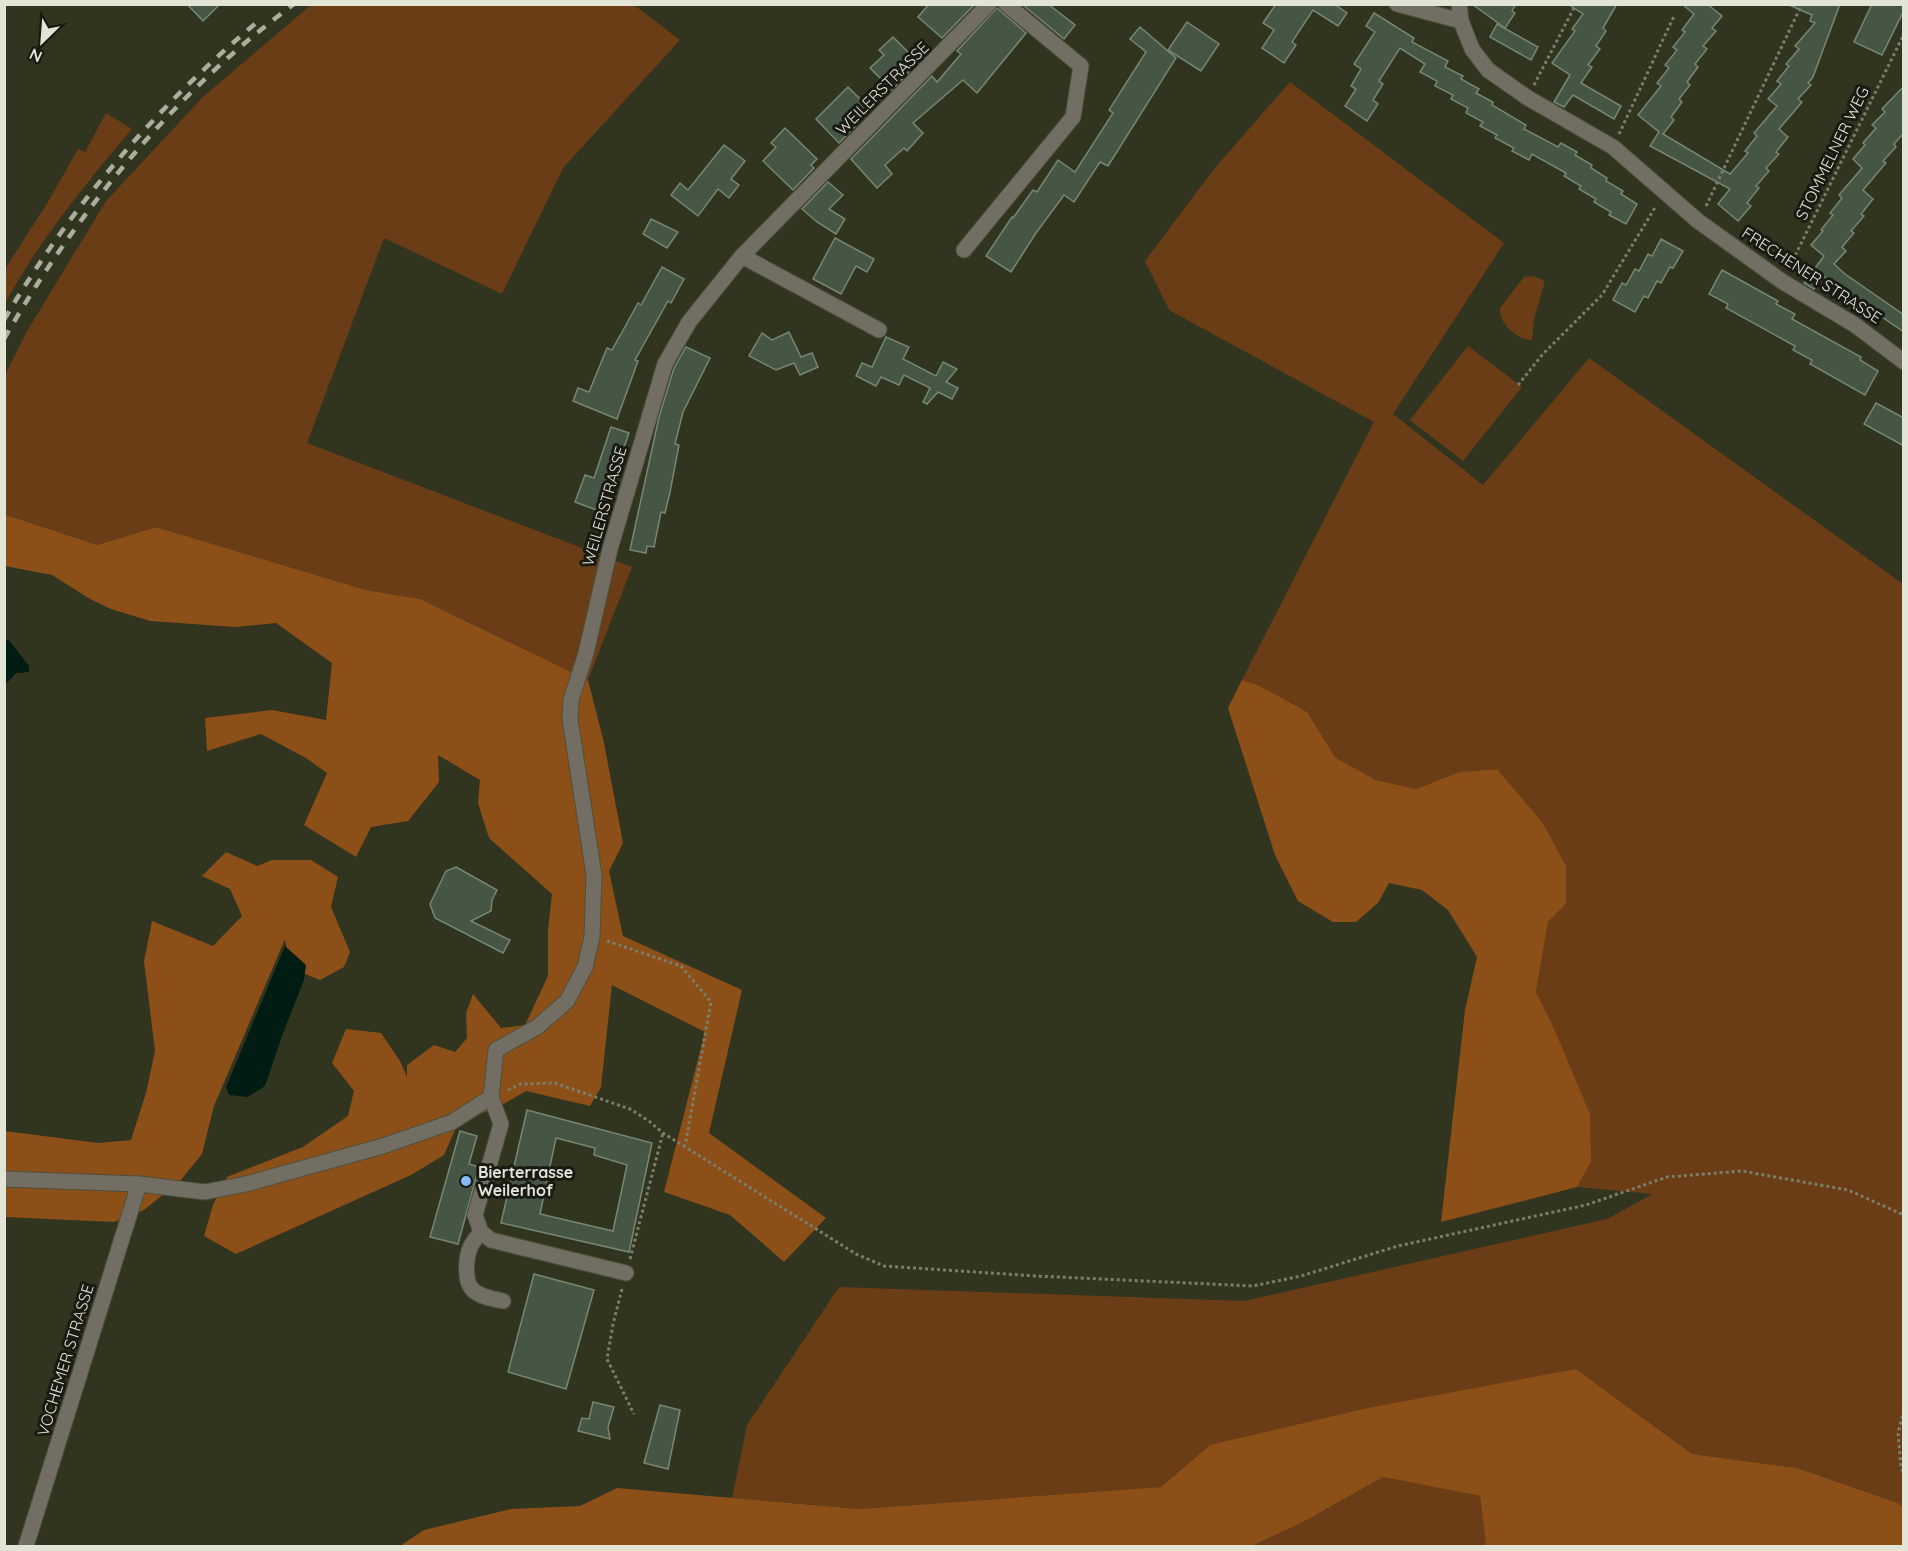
<svg xmlns="http://www.w3.org/2000/svg" width="1908" height="1551" viewBox="0 0 1908 1551" font-family="Quicksand,sans-serif">
	<style>
		.green { fill: #6b3d16 }
		.forest { fill: #8d4f18 }
		.water { fill: #001c13 }
		.building { fill: #465644; stroke: #768773; stroke-width: 1.5; fill-rule: evenodd }
		.lines { fill: none; stroke-linecap: round; stroke-linejoin: round }
		.minor-casing { stroke: #4d503b; stroke-width: 17 }
		.path { stroke: #7b7e6b; stroke-width: 3; stroke-dasharray: 3 3; stroke-linecap: butt }
		.minor { stroke: #736e64; stroke-width: 15 }
		.rail { stroke: #abad9d; stroke-width: 4.5; stroke-dasharray: 10 10; stroke-linecap: butt }
		.poi-dot { fill: #85bbfb; stroke: #191a11; stroke-width: 2 }
		.labels { text-anchor: middle; stroke-width: 6; stroke-linejoin: round; paint-order: stroke }
		.street-label { font-size: 16px; fill: #e2e4d6; stroke: #191a11 }
		.poi-label { font-size: 16px; font-weight: bold; fill: #e2e4d6; stroke: #191a11; text-anchor: start }
	</style>
	<rect width="100%" height="100%" fill="#31341e"/>
	<g class="green">
		<path d="M 312,4 L 634,5 L 680,40 L 563,168 L 502,294 L 384,238 L 307,443 L 632,567 L 588,680 L 420,599 L 366,590 L 156,527 L 97,545 L 5,514 L 5,375 L 26,333 L 106,201 L 203,97 Z"/>
		<path d="M 1290,82 L 1504,243 L 1393,414 L 1483,485 L 1589,358 L 1903,584 L 1903,1509 L 1898,1503 L 1797,1468 L 1692,1454 L 1576,1369 L 1210,1445 L 1161,1487 L 859,1509 L 732,1498 L 747,1425 L 839,1287 L 1244,1301 L 1607,1219 L 1653,1194 L 1577,1187 L 1591,1162 L 1552,1024 L 1536,992 L 1548,922 L 1566,904 L 1566,866 L 1543,823 L 1497,769 L 1459,772 L 1416,789 L 1376,780 L 1336,758 L 1307,712 L 1258,685 L 1242,680 L 1374,422 L 1169,310 L 1145,261 L 1214,169 Z"/>
		<path d="M 106,113 L 132,129 C 85,184 40,240 5,303 L 5,269 L 48,202 L 78,149 L 85,152 Z"/>
		<path d="M 1534,276 L 1545,281 L 1534,319 L 1532,340 C 1517,340 1499,324 1500,308 L 1524,277 Z"/>
		<path d="M 1468,346 L 1522,387 L 1463,461 L 1410,420 Z"/>
		<path d="M 1383,1477 L 1480,1496 L 1486,1546 L 1252,1546 L 1307,1520 Z"/>
	</g>
	<g class="forest">
		<path d="M 4,514 L 97,545 L 156,527 L 366,590 L 420,599 L 588,680 L 604,743 L 623,843 L 609,871 L 623,936 L 742,990 L 709,1133 L 826,1218 L 784,1262 L 730,1215 L 664,1192 L 705,1032 L 612,985 L 601,1087 L 590,1106 L 526,1091 L 500,1106 L 458,1123 L 444,1155 L 411,1175 L 236,1254 L 204,1236 L 213,1205 L 227,1177 L 303,1147 L 348,1116 L 354,1091 L 332,1063 L 346,1029 L 381,1033 L 400,1061 L 407,1077 L 407,1065 L 434,1045 L 455,1052 L 467,1038 L 466,1013 L 473,994 L 501,1028 L 525,1025 L 548,976 L 548,931 L 552,894 L 489,838 L 478,803 L 480,780 L 438,755 L 439,782 L 408,821 L 371,827 L 356,857 L 304,825 L 327,773 L 306,758 L 261,734 L 207,751 L 205,718 L 272,710 L 326,720 L 332,663 L 276,623 L 235,627 L 150,621 L 111,609 L 90,599 L 52,575 L 5,566 Z"/>
		<path d="M 1242,680 L 1258,685 L 1307,712 L 1336,758 L 1376,780 L 1416,789 L 1459,772 L 1497,769 L 1543,823 L 1566,866 L 1566,904 L 1548,922 L 1536,992 L 1552,1024 L 1590,1114 L 1591,1162 L 1577,1187 L 1441,1222 L 1465,1010 L 1477,957 L 1448,910 L 1422,890 L 1389,883 L 1378,903 L 1356,922 L 1333,922 L 1298,901 L 1275,855 L 1228,708 Z"/>
		<path d="M 226,852 L 257,866 L 272,860 L 311,860 L 338,877 L 331,907 L 350,952 L 344,967 L 320,980 L 290,968 L 285,939 L 214,1106 L 202,1154 L 180,1181 L 144,1210 L 114,1222 L 5,1217 L 5,1131 L 98,1143 L 131,1140 L 146,1093 L 155,1051 L 144,961 L 152,921 L 213,946 L 242,916 L 230,889 L 202,876 Z"/>
		<path d="M 1576,1369 L 1692,1454 L 1797,1468 L 1898,1503 L 1903,1508 L 1903,1546 L 1486,1546 L 1480,1496 L 1383,1477 L 1307,1520 L 1252,1546 L 400,1546 L 424,1530 L 511,1509 L 580,1506 L 617,1488 L 859,1509 L 1161,1487 L 1210,1445 L 1368,1408 Z"/>
	</g>
	<g class="water">
		<path d="M 5,640 L 9,640 L 29,666 L 29,672 L 16,673 L 5,685 Z"/>
		<path d="M 285,946 L 306,965 L 304,980 L 283,1033 L 265,1086 L 248,1097 L 229,1095 L 226,1087 Z"/>
	</g>
	<g class="building">
		<path d="M 187,4 L 220,4 L 203,21 Z"/>
		<path d="M 929,4 L 975,4 L 942,38 L 918,17 Z"/>
		<path d="M 1048,4 L 1075,25 L 1064,39 L 1023,5 Z"/>
		<path d="M 1276,4 L 1334,4 L 1347,13 L 1338,26 L 1313,10 L 1292,42 L 1296,45 L 1284,63 L 1262,48 L 1274,30 L 1263,23 Z"/>
		<path d="M 1472,4 L 1516,4 L 1512,11 L 1515,13 L 1505,28 Z"/>
		<path d="M 1568,4 L 1617,4 L 1603,28 L 1606,31 L 1596,46 L 1600,49 L 1588,65 L 1592,67 L 1581,83 L 1621,106 L 1614,119 L 1573,95 L 1564,107 L 1554,102 L 1570,75 L 1552,63 L 1575,31 L 1572,29 L 1583,14 Z"/>
		<path d="M 1682,4 L 1707,4 L 1722,16 L 1712,28 L 1716,31 L 1703,46 L 1707,49 L 1695,64 L 1698,67 L 1687,82 L 1690,85 L 1679,99 L 1682,102 L 1671,117 L 1674,120 L 1663,134 L 1730,174 L 1748,153 L 1745,151 L 1757,136 L 1754,133 L 1777,106 L 1768,99 L 1781,84 L 1777,81 L 1789,66 L 1786,64 L 1799,49 L 1795,46 L 1815,23 L 1810,21 L 1812,15 L 1787,4 L 1840,4 L 1813,77 L 1808,83 L 1811,85 L 1798,99 L 1802,102 L 1779,129 L 1788,137 L 1776,152 L 1779,154 L 1766,168 L 1769,171 L 1756,186 L 1759,188 L 1747,203 L 1751,206 L 1738,221 L 1718,204 L 1730,189 L 1650,146 L 1659,132 L 1638,115 L 1661,86 L 1657,83 L 1669,68 L 1665,65 L 1677,50 L 1673,47 L 1685,32 L 1682,30 L 1694,14 Z"/>
		<path d="M 1872,4 L 1904,4 L 1904,10 L 1882,55 L 1854,42 Z"/>
		<path d="M 997,8 L 1026,33 L 977,93 L 963,80 L 913,123 L 923,133 L 907,151 L 904,148 L 885,165 L 892,174 L 877,188 L 851,159 L 932,76 L 937,82 L 961,54 L 957,51 Z"/>
		<path d="M 1374,13 L 1414,38 L 1412,42 L 1448,61 L 1445,67 L 1463,76 L 1461,79 L 1479,89 L 1476,93 L 1493,102 L 1492,105 L 1526,125 L 1524,129 L 1558,147 L 1561,143 L 1577,152 L 1575,155 L 1592,165 L 1591,168 L 1607,178 L 1606,181 L 1623,191 L 1621,194 L 1637,204 L 1626,224 L 1609,215 L 1611,212 L 1594,202 L 1596,199 L 1579,189 L 1581,186 L 1564,176 L 1566,173 L 1532,154 L 1529,160 L 1512,151 L 1514,148 L 1495,138 L 1497,135 L 1480,126 L 1483,122 L 1466,113 L 1468,108 L 1451,99 L 1453,95 L 1435,86 L 1437,81 L 1420,72 L 1425,64 L 1400,48 L 1379,81 L 1383,84 L 1373,100 L 1378,104 L 1367,121 L 1345,106 L 1356,89 L 1351,86 L 1361,69 L 1354,64 L 1375,32 L 1366,26 Z"/>
		<path d="M 1187,22 L 1219,44 L 1201,71 L 1168,50 Z"/>
		<path d="M 1497,24 L 1538,47 L 1531,60 L 1490,37 Z"/>
		<path d="M 1140,27 L 1176,58 L 1108,166 L 1100,162 L 1074,202 L 1064,195 L 1036,233 L 1011,272 L 986,256 L 1012,217 L 1013,218 L 1033,190 L 1037,192 L 1058,160 L 1075,172 L 1113,113 L 1109,110 L 1146,52 L 1130,39 Z"/>
		<path d="M 893,37 L 918,62 L 892,90 L 870,68 L 884,55 L 879,50 Z"/>
		<path d="M 1904,86 L 1904,133 L 1894,144 L 1896,147 L 1883,161 L 1886,163 L 1863,190 L 1873,199 L 1861,214 L 1864,216 L 1851,231 L 1854,233 L 1842,247 L 1846,251 L 1834,264 L 1845,274 L 1904,315 L 1904,332 L 1824,277 L 1814,289 L 1804,283 L 1824,256 L 1811,245 L 1823,231 L 1821,230 L 1833,215 L 1830,213 L 1842,198 L 1839,195 L 1862,168 L 1853,159 L 1865,145 L 1863,143 L 1876,128 L 1872,125 L 1885,112 L 1882,109 Z"/>
		<path d="M 848,87 L 871,110 L 839,143 L 816,119 Z"/>
		<path d="M 785,128 L 817,159 L 811,165 L 814,168 L 793,190 L 763,161 L 776,147 L 771,143 Z"/>
		<path d="M 724,145 L 745,161 L 731,179 L 739,185 L 729,198 L 718,189 L 698,216 L 671,195 L 680,183 L 688,190 Z"/>
		<path d="M 828,182 L 843,195 L 829,209 L 845,219 L 836,234 L 817,222 L 802,209 Z"/>
		<path d="M 651,219 L 678,232 L 667,248 L 643,234 Z"/>
		<path d="M 835,238 L 874,259 L 867,272 L 856,266 L 841,294 L 813,279 Z"/>
		<path d="M 1661,239 L 1683,251 L 1673,268 L 1670,267 L 1661,283 L 1657,281 L 1648,298 L 1644,296 L 1635,312 L 1613,300 L 1622,283 L 1626,285 L 1635,269 L 1639,271 L 1648,254 L 1652,256 Z"/>
		<path d="M 662,267 L 684,279 L 671,303 L 668,301 L 635,360 L 638,361 L 617,419 L 573,401 L 578,388 L 589,392 L 607,348 L 612,350 L 638,303 L 641,305 Z"/>
		<path d="M 1722,270 L 1778,301 L 1776,304 L 1795,314 L 1792,319 L 1861,357 L 1860,360 L 1878,371 L 1865,395 L 1810,364 L 1812,360 L 1793,350 L 1795,346 L 1726,308 L 1728,304 L 1709,294 Z"/>
		<path d="M 789,332 L 801,357 L 812,353 L 818,367 L 800,375 L 794,363 L 776,370 L 749,356 L 762,333 L 772,340 Z"/>
		<path d="M 886,337 L 909,347 L 903,359 L 936,376 L 943,362 L 957,369 L 946,382 L 958,388 L 952,399 L 938,392 L 927,404 L 923,402 L 930,388 L 904,375 L 899,385 L 881,377 L 876,386 L 856,376 L 862,363 L 872,367 Z"/>
		<path d="M 686,347 L 710,358 L 683,412 L 675,444 L 679,445 L 670,492 L 665,513 L 661,512 L 654,547 L 647,546 L 646,553 L 630,550 L 659,417 L 674,368 Z"/>
		<path d="M 1876,403 L 1904,418 L 1904,446 L 1864,424 Z"/>
		<path d="M 611,427 L 629,433 L 602,512 L 575,502 L 585,475 L 594,478 Z"/>
		<path d="M 456,867 L 497,890 L 492,900 L 491,911 L 471,921 L 510,940 L 503,953 L 435,918 L 430,904 L 446,871 Z"/>
		<path d="M 527,1110 L 652,1143 L 629,1252 L 501,1223 ZM 556,1138 L 595,1148 L 594,1155 L 627,1165 L 613,1231 L 540,1214 Z"/>
		<path d="M 460,1131 L 477,1136 L 469,1164 L 479,1167 L 458,1244 L 430,1237 Z"/>
		<path d="M 534,1274 L 594,1290 L 566,1389 L 508,1372 Z"/>
		<path d="M 593,1402 L 614,1407 L 608,1427 L 610,1439 L 578,1431 L 582,1418 L 589,1419 Z"/>
		<path d="M 660,1405 L 680,1410 L 668,1469 L 644,1463 Z"/>
	</g>
	<g class="lines">
		<defs>
			<g id="minor">
				<path d="M 1397,4 L 1461,21"/>
				<path d="M 1459,4 L 1461,21 L 1472,49 L 1488,70 L 1528,98 L 1613,147 L 1698,221 L 1783,282 L 1855,325 L 1904,362"/>
				<path d="M 964,250 L 1073,117 L 1081,66 L 1006,4"/>
				<path d="M 742,256 L 879,330"/>
				<path d="M 4,1179 L 139,1184 L 205,1192 L 246,1184 L 383,1146 L 452,1122 L 491,1097"/>
				<path d="M 481,1232 C 477,1237 472,1242 470,1248 C 466,1258 464,1280 472,1289 C 479,1297 494,1299 503,1301"/>
				<path d="M 626,1273 L 491,1240 L 481,1232 L 475,1215 L 501,1124 L 491,1097 L 496,1050 L 537,1027 L 567,1001 L 585,967 L 592,937 L 594,875 L 570,719 L 571,700 L 586,653 L 610,549 L 665,364 L 689,322 L 742,256 L 989,4"/>
				<path d="M 26,1546 L 139,1184"/>
			</g>
		</defs>
		<use href="#minor" class="minor-casing"/>
		<g class="path">
			<path d="M 1534,85 L 1576,4"/>
			<path d="M 1619,134 L 1674,16"/>
			<path d="M 1706,206 L 1802,4"/>
			<path d="M 1790,266 L 1904,34"/>
			<path d="M 1518,385 L 1542,355 L 1602,295 L 1656,206"/>
			<path d="M 607,941 L 681,966 L 711,1002 L 685,1146"/>
			<path d="M 508,1090 L 521,1084 L 555,1083 L 630,1109 L 649,1121 L 663,1133 L 856,1254 L 884,1266 L 1036,1276 L 1253,1286 L 1301,1276 L 1398,1246 L 1586,1205 L 1667,1177 L 1742,1171 L 1848,1190 L 1904,1215"/>
			<path d="M 630,1259 L 663,1133"/>
			<path d="M 622,1289 L 613,1324 L 607,1359 L 634,1414"/>
			<path d="M 1904,1410 L 1898,1433 L 1901,1468 L 1904,1473"/>
		</g>
		<use href="#minor" class="minor"/>
		<g class="rail">
			<path d="M 4,320 C 71,206 155,108 256,23"/>
			<path d="M 4,339 C 78,210 174,93 294,4"/>
		</g>
	</g>
	<circle class="poi-dot" cx="466" cy="1181" r="6"/>
	<g class="labels">
		<g class="street-label">
			<text transform="translate(882 88) rotate(-45)" y="6">WEILERSTRASSE</text>
			<text transform="translate(1832 153) rotate(-64)" y="6">STOMMELNER WEG</text>
			<text transform="translate(1812 275) rotate(33)" y="6">FRECHENER STRASSE</text>
			<text transform="translate(604 506) rotate(-74)" y="6">WEILERSTRASSE</text>
			<text transform="translate(65 1360) rotate(-73)" y="6">VOCHEMER STRASSE</text>
		</g>
		<g class="poi-label">
			<text x="478" y="1178">Bierterrasse<tspan x="478" dy="18">Weilerhof</tspan></text>
		</g>
	</g>
	<rect width="1908" height="1551" fill="none" stroke="#e2e4d6" stroke-width="12"/>
	<g transform="translate(42 42) rotate(205)" stroke="#191a11" stroke-width="4.5" paint-order="stroke">
	<path d="M0-4.5L10 22L0 15L-10 22Z" fill="#e2e4d6"/>
	<text y="-9" font-size="16" font-weight="bold" text-anchor="middle" fill="#e2e4d6">N</text>
	</g>
</svg>
